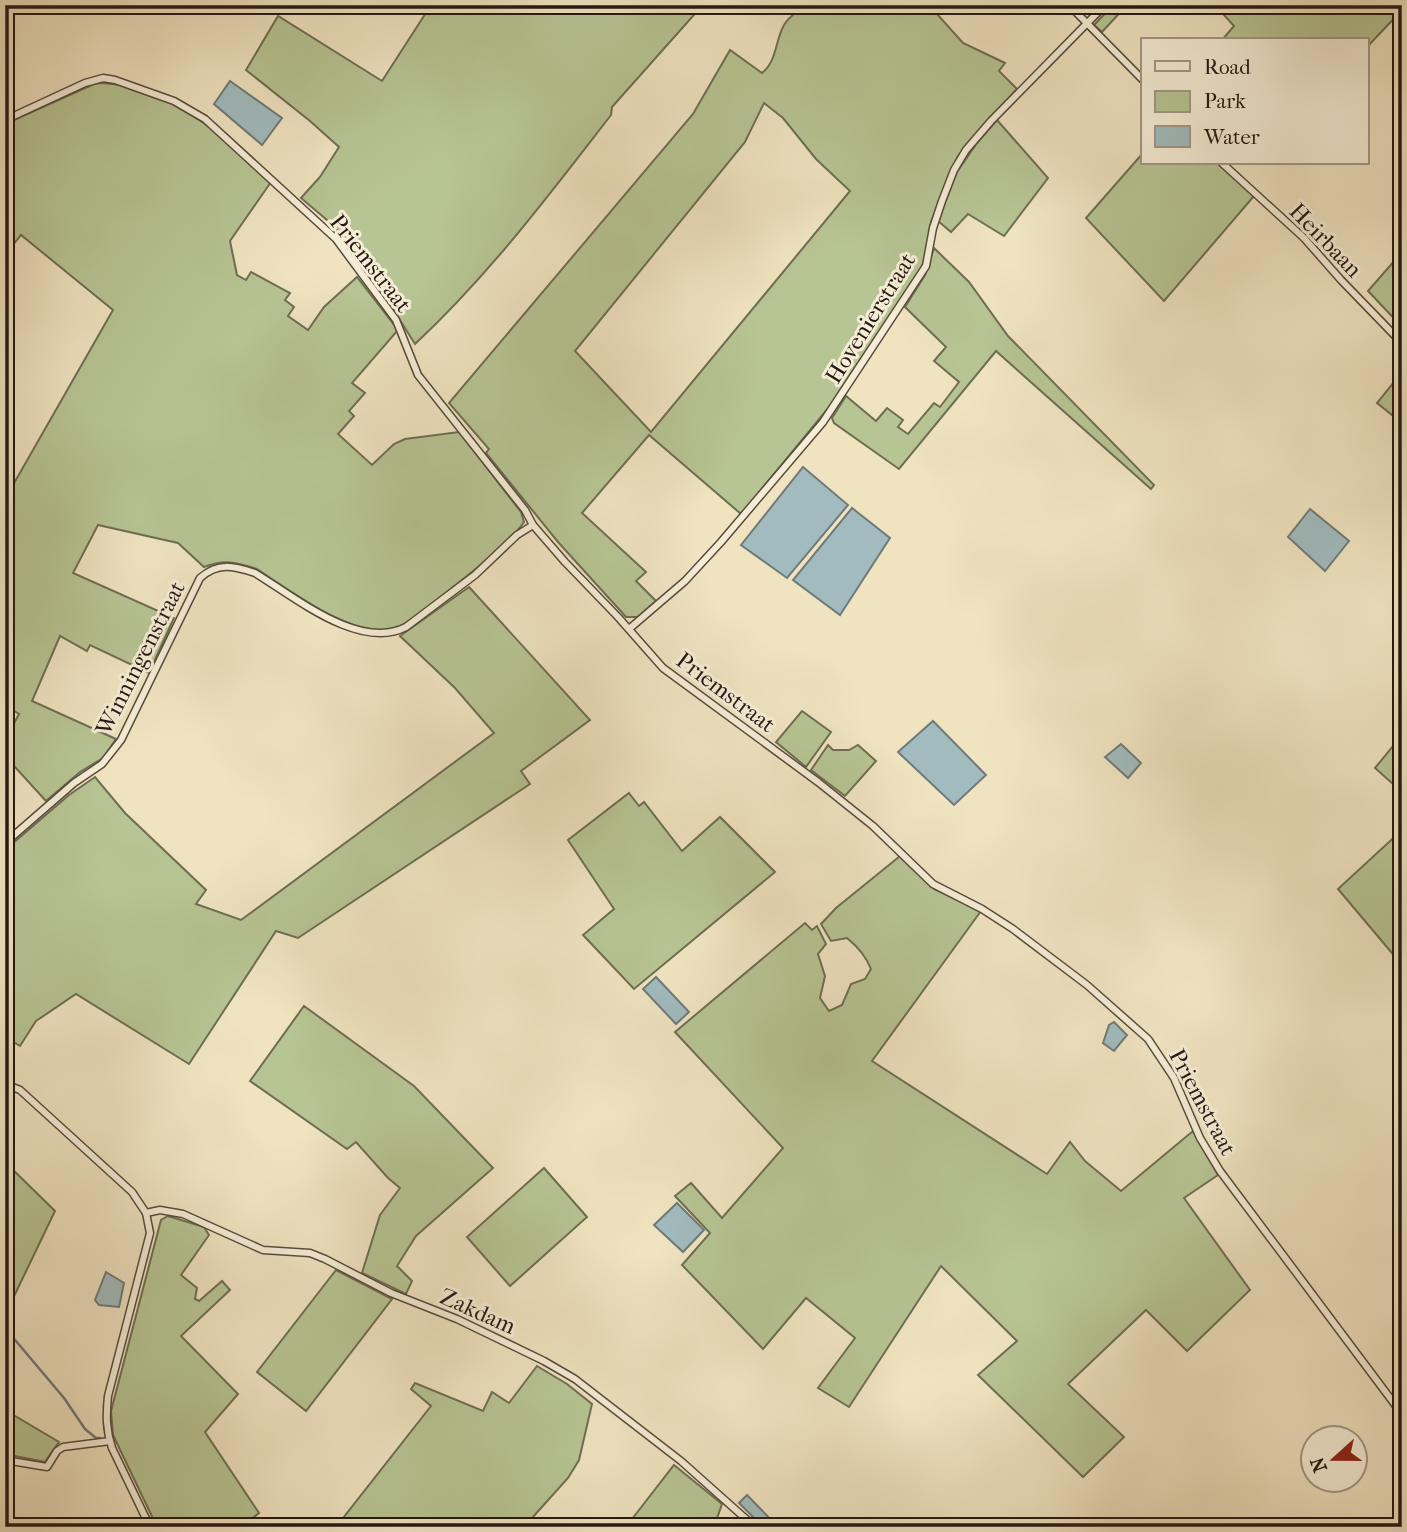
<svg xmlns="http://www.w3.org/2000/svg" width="1407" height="1532" viewBox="0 0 1407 1532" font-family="'IM FELL French Canon',serif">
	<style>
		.green { fill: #b7c493; stroke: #6e6e53; stroke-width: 2; fill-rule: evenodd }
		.water { fill: #a1bbbe; stroke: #707a7a; stroke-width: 2 }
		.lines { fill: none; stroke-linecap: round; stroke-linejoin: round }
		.stream { stroke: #707a7a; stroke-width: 2.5 }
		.street-casing { stroke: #584b3e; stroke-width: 9 }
		.street { stroke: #f5edd6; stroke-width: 6 }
		.labels { text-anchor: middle; stroke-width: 6; stroke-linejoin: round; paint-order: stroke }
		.street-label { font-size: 23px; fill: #261813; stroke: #f5edd6 }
	</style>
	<rect width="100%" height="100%" fill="#efe3c0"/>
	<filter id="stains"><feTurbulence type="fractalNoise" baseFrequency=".00286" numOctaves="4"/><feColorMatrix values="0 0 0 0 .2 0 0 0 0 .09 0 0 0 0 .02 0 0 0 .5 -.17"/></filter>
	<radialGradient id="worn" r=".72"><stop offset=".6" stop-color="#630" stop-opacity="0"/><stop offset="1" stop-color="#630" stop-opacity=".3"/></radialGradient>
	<g class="green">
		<path d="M 431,5 L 701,7 L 612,107 L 611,115 C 549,195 489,275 415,344 L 386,298 L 334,226 L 301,198 L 320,177 L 339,147 L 310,121 L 246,70 L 278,16 L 382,81 Z"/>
		<path d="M 805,5 L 929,5 L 963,43 L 1005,63 L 999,71 L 1017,89 L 958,156 L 931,222 L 925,259 L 919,273 L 830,406 L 741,514 L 649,435 L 582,513 L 646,572 L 636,581 L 656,601 L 638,617 L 626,617 L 558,542 L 486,453 L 489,449 L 449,403 L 693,114 L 730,50 L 762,73 C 777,61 775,41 784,25 C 788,17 798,11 805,5 ZM 764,103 L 783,118 L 816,159 L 850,191 L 651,432 L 575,351 L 745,142 Z"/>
		<path d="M 1113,5 L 1127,5 L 1102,32 L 1094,25 Z"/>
		<path d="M 1233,5 L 1402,5 L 1402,10 L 1367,47 L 1367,40 L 1222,40 L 1234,26 L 1224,15 Z"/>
		<path d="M 101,83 C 171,86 224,137 271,182 L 230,241 L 237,275 L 246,280 L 251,272 L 290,293 L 285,300 L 294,307 L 288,316 L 308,330 L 324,307 L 357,277 L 398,330 L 352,383 L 365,393 L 349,411 L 354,416 L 338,434 L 372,465 L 394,444 L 405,439 L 459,432 L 521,512 L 524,522 C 512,540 471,573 453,587 C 435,601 417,619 396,628 C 359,643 288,589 257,569 C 237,562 224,559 204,567 L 178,543 L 98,525 L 73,573 L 174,618 L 149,673 L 90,645 L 87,651 L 60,636 L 32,701 L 116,739 L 103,758 L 80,772 L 46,801 L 5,756 L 5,740 L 19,714 L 5,705 L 5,499 L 113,310 L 21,235 L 5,255 L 5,124 L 94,84 Z"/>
		<path d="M 997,120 L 1048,178 L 1004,236 L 968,214 L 951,232 L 938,221 L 957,172 L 977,143 Z"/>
		<path d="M 1143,153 L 1143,163 L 1221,163 L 1254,196 L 1164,301 L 1086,218 Z"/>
		<path d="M 934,248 L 969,282 L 1008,336 L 1154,485 L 1151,489 L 996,351 L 899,469 L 834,423 L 832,418 L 846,396 L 876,421 L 887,408 L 903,420 L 898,427 L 908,434 L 934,403 L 940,407 L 959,382 L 934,361 L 946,347 L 905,307 L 925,275 Z"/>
		<path d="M 1402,252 L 1402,327 L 1368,291 Z"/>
		<path d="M 1402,372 L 1402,423 L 1377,403 Z"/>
		<path d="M 469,587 L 590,720 L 521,771 L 530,784 L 298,938 L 276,931 L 189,1064 L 76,994 L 36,1021 L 20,1046 L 5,1037 L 5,850 L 69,795 L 95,777 L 125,813 L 206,890 L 196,904 L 241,920 L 494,733 L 455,688 L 400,636 Z"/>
		<path d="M 802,711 L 831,732 L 806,767 L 776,742 Z"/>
		<path d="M 1402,735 L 1402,792 L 1375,768 Z"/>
		<path d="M 828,745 L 833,750 L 849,750 L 858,745 L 876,761 L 845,796 L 811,770 Z"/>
		<path d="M 629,793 L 639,806 L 644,802 L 682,851 L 720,817 L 775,872 L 634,989 L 583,935 L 614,909 L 568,840 Z"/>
		<path d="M 1402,830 L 1402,965 L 1338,889 Z"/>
		<path d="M 900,856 L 934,889 L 981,911 L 872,1061 L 1047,1174 L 1070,1142 L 1085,1161 L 1121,1191 L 1193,1131 L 1218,1175 L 1184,1198 L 1250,1290 L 1187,1351 L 1146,1310 L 1068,1384 L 1124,1437 L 1083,1477 L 978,1375 L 1017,1341 L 941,1266 L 849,1407 L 818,1388 L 855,1338 L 806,1298 L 763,1349 L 682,1265 L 710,1233 L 675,1196 L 691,1183 L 722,1218 L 783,1148 L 675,1032 L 805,923 L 812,930 L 817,926 L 826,944 L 818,954 L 825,976 L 820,998 L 829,1011 L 842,1005 L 851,984 L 865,979 L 871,969 C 866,956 858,947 847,938 L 831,941 L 821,924 L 836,908 Z"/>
		<path d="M 304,1006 L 414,1086 L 493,1168 L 416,1236 L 397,1266 L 412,1281 L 406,1294 L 362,1273 L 380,1215 L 400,1188 L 388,1178 L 356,1142 L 347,1149 L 250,1081 Z"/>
		<path d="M 5,1162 L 55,1211 L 5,1315 Z"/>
		<path d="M 544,1168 L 587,1217 L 510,1286 L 467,1237 Z"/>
		<path d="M 168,1216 L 204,1227 L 209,1235 L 181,1275 L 197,1288 L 195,1299 L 199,1301 L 222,1281 L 230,1290 L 181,1336 L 238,1394 L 205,1432 L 259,1513 L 241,1527 L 157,1527 L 113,1435 L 111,1411 L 161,1220 Z"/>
		<path d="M 336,1270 L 392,1299 L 306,1411 L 257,1372 Z"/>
		<path d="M 537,1366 L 567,1384 L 592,1404 L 579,1460 L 568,1478 L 532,1518 L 542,1527 L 336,1527 L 431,1406 L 411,1389 L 415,1383 L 483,1411 L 492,1392 L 509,1403 Z"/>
		<path d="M 5,1410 L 59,1442 L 45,1462 L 5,1454 Z"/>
		<path d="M 674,1465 L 722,1504 L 714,1527 L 641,1527 L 632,1519 Z"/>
	</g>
	<g class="water">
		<path d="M 230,81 L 282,118 L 262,145 L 214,104 Z"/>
		<path d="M 803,467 L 848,505 L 787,578 L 741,545 Z"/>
		<path d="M 852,508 L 890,538 L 840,615 L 793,580 Z"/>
		<path d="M 1310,509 L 1349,541 L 1325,571 L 1288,537 Z"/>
		<path d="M 933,721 L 986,775 L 954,805 L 898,752 Z"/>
		<path d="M 1121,744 L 1141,763 L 1128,778 L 1105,757 Z"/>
		<path d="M 656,977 L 689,1012 L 676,1024 L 643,989 Z"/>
		<path d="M 1114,1022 L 1127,1035 L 1114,1051 L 1103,1043 L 1109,1025 Z"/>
		<path d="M 677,1203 L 704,1230 L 683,1252 L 654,1225 Z"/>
		<path d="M 106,1272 L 124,1283 L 119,1307 L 99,1305 L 95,1300 Z"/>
		<path d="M 747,1495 L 778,1527 L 763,1527 L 739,1503 Z"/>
	</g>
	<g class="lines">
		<path class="stream" d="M 5,1328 L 64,1398 L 85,1429 L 96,1438 L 100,1438"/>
		<defs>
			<g id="street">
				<path d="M 1069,5 L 1143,80"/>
				<path d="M 5,120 L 85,83 L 103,78 L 115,80 L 174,101 L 205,119 L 336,239 L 396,320 L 418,375 L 525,510 L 533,525 L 565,562 L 618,617 L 663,668 L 818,782 L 873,826 L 933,884 L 982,909 L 1013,929 L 1087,985 L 1148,1039 L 1174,1078 L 1200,1138 L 1220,1171 L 1402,1414"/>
				<path d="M 1222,163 L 1304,238 L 1341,280 L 1402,343"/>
				<path d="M 629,629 L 685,581 L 721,542 L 823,422 L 926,266 L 933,228 L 942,201 L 954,170 L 966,150 L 991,121 L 1105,5"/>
				<path d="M 5,843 L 74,783 L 102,764 L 121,740 L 200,578 C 218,562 233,566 255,573 C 295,597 359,651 406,627 L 475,575 L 517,535 L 533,525"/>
				<path d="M 5,1084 L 20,1090 L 132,1192 L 146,1213 L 150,1233 L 108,1396 C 106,1415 106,1430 112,1448 L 150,1527"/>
				<path d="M 146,1213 L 160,1210 L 183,1214 L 263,1250 L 310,1253 L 325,1259 L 391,1293 L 457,1319 L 544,1361 L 575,1379 L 681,1461 L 755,1527"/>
				<path d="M 5,1460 L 47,1467 L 57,1451 L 63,1447 L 110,1441"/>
			</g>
		</defs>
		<use href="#street" class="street-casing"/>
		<use href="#street" class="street"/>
	</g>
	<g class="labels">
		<g class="street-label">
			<text transform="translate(1326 240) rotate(46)" y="8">Heirbaan</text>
			<text transform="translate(371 263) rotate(52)" y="8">Priemstraat</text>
			<text transform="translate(870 318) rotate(-58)" y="8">Hovenierstraat</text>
			<text transform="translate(140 658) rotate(-63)" y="8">Winningenstraat</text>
			<text transform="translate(726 692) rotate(37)" y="8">Priemstraat</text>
			<text transform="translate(1203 1102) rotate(62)" y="8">Priemstraat</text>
			<text transform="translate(478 1311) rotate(24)" y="8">Zakdam</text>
		</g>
	</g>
	<rect width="1407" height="1532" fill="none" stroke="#efe3c0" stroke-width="28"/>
	<rect x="7" y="7" width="1393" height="1518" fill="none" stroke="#261813" stroke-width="3.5"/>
	<rect x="14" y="14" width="1379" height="1504" fill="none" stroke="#261813" stroke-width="2"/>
	<rect x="1141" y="38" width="228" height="126" fill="#f5edd6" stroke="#a29888" stroke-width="2"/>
	<rect x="1155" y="61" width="35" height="10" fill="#f5edd6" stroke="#a29888" stroke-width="2"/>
	<text x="1204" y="74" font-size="21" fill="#261813">Road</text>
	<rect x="1155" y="91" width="35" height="21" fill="#b7c493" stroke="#a29888" stroke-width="2"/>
	<text x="1204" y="108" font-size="21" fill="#261813">Park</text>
	<rect x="1155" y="126" width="35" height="21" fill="#a1bbbe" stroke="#a29888" stroke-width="2"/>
	<text x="1204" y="144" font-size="21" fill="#261813">Water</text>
	<g transform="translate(1334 1459) rotate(249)"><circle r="33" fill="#f5edd6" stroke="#a29888" stroke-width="2"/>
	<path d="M0-5L12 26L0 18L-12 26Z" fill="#8f2418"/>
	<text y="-10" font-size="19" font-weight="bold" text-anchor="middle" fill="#261813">N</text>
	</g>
	<rect width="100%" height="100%" filter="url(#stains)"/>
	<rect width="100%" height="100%" fill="url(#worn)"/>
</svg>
